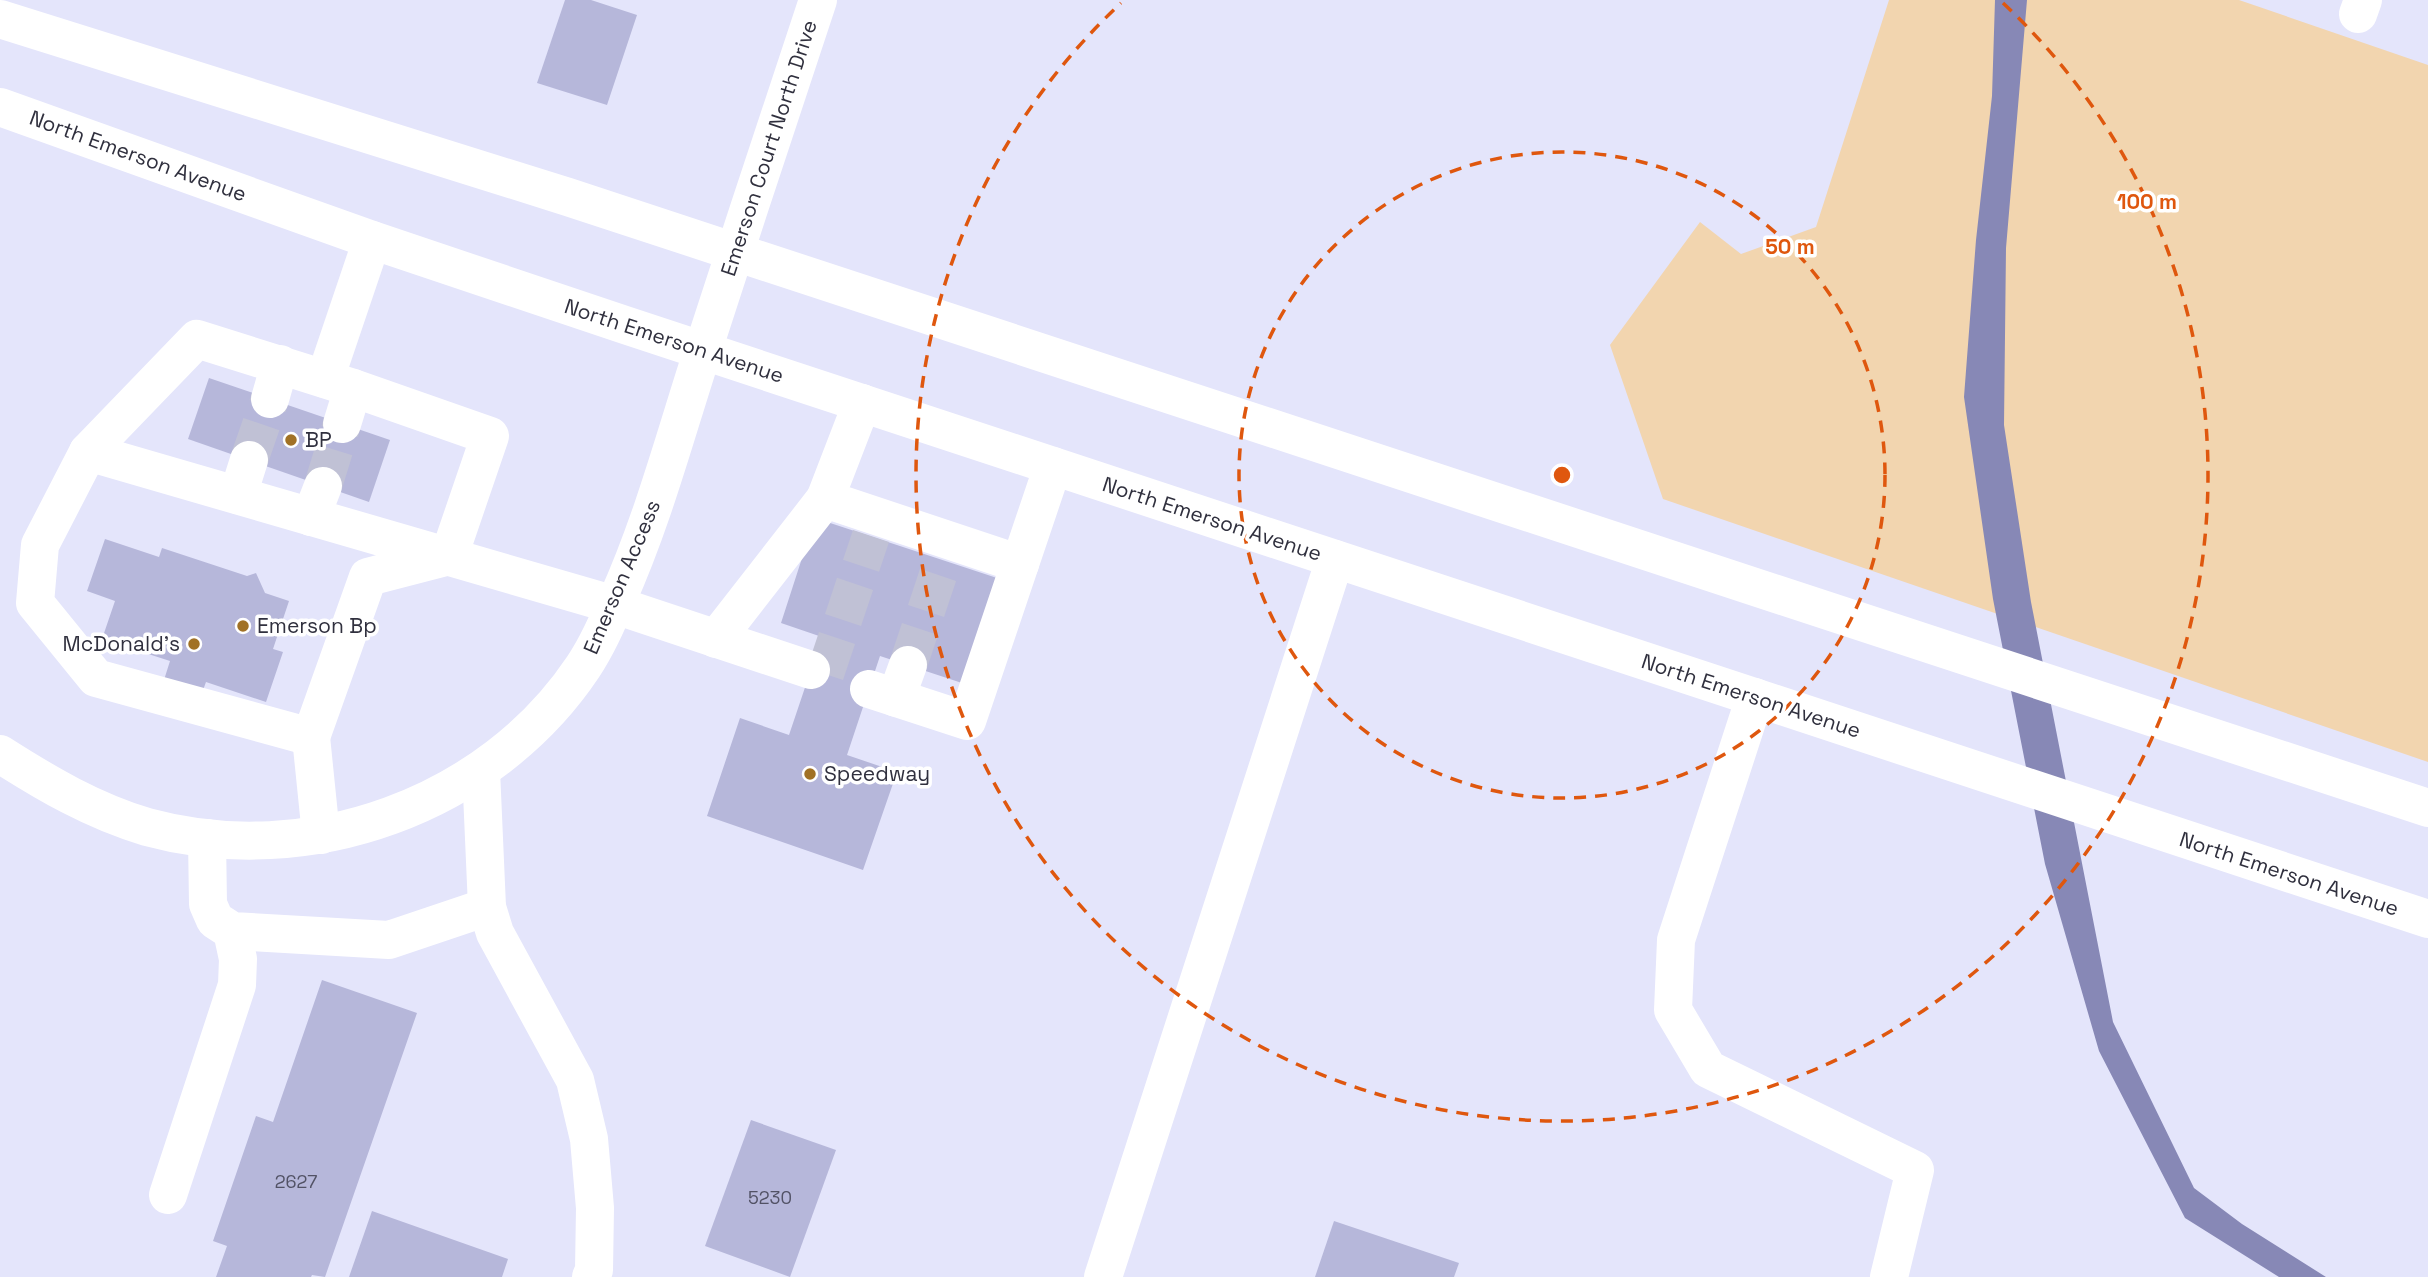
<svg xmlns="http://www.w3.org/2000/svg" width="2428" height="1277" viewBox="0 0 2428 1277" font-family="'Space Grotesk',sans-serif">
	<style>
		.green { fill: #f2d5af }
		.water { fill: #8788b6 }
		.building { fill: #b6b7da }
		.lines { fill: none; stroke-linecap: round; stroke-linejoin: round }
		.minor-tunnel { stroke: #c0c1d5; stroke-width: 38; stroke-dasharray: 38 19; stroke-linecap: butt }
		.minor { stroke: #fff; stroke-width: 38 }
		.major { stroke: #fff; stroke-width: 38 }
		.ring { fill: none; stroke: #df570e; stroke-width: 3.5; stroke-dasharray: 12 9 }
		.poi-dot { fill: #a17125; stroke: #fff; stroke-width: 2.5 }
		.labels { text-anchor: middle; stroke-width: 7; stroke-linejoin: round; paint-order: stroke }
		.number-label { font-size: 18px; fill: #525265 }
		.street-label { font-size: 21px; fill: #30303e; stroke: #fff }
		.poi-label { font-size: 21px; fill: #30303e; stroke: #fff; text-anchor: start }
		.centre { fill: #df570e; stroke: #fff; stroke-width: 3.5 }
		.ring-label { font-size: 21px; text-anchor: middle; font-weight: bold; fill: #df570e; stroke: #fff; stroke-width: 7; stroke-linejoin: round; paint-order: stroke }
	</style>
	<rect width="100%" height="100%" fill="#e4e5fb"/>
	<path class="green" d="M 1889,0 L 2239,0 L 2428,65 L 2428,762 L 1663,499 L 1610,345 L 1700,222 L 1741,254 L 1816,227 Z"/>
	<path class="water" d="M 1995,0 L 2027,0 L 2006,248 L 2004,425 L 2031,602 L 2113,1022 L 2194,1188 L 2242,1224 L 2326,1277 L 2279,1277 L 2185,1218 L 2099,1051 L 2045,864 L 1993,599 L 1964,397 L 1976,240 L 1992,96 Z"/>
	<g class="building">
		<path d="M 565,0 L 591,0 L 637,15 L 607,105 L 537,83 Z"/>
		<path d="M 209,378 L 390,440 L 369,502 L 188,439 Z"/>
		<path d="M 815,518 L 1000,579 L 965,684 L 880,656 L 847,755 L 897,772 L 863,870 L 707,816 L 740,718 L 789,735 L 822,637 L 781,623 Z"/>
		<path d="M 105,539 L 159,557 L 162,548 L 247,576 L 256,573 L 265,593 L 289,601 L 273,649 L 283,652 L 266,702 L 206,682 L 202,693 L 164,680 L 170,661 L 102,639 L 115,601 L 87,591 Z"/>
		<path d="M 322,980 L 417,1013 L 325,1277 L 312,1275 L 311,1277 L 216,1277 L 227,1246 L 213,1241 L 256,1116 L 273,1122 Z"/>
		<path d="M 751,1120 L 836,1150 L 790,1277 L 705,1246 Z"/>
		<path d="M 372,1211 L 508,1259 L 502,1277 L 349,1277 Z"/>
		<path d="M 1334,1221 L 1459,1263 L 1454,1277 L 1315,1277 Z"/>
	</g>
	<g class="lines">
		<g class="minor-tunnel">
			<path d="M 249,460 L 270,399"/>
			<path d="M 323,486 L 342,424"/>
			<path d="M 908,665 L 943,560"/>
			<path d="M 825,674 L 871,536"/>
		</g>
		<g class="minor">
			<path d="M 2358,14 L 2363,0"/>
			<path d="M 197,339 L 353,388 L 490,436 L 449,556 L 368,577 L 311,737 L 96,678 L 35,603 L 40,545 L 88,452 Z"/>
			<path d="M 325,379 L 372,240"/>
			<path d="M 270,399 L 280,364"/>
			<path d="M 862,403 L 825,499 L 1020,564"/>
			<path d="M 342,424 L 353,388"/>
			<path d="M 88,452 L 615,605 L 811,670"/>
			<path d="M 238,495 L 249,460"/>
			<path d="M 311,517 L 323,486"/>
			<path d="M 716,639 L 825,499"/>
			<path d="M 869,689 L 967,721 L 1053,466"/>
			<path d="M 1755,697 L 1676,940 L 1673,1010 L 1708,1069 L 1915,1170 L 1889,1277"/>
			<path d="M 896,698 L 908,665"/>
			<path d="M 311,737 L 321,835"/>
			<path d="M 0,754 C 47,784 93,811 147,827 C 308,871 490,806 583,667 C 597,646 607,623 617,600 C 653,520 675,436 702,353 C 740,235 779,118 818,0"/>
			<path d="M 481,770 L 487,907 L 495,933 L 575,1080 L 589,1139 L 595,1208 L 594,1270 L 591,1277"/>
			<path d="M 207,838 L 208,904 L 215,920 L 232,931 L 389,940 L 487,907"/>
			<path d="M 168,1195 L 237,985 L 238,959 L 232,931"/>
			<path d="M 1103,1277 L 1335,559"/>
		</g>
		<g class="major">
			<path d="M 0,19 L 568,197 L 2428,808"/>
			<path d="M 0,107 L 372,240 L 625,325 L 2428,919"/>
		</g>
	</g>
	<g class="ring">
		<circle cx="1562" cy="475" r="323"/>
		<path d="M2003 3A646 646 0 1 1 1121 3"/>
	</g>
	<g class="poi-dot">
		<circle cx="291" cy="440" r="7"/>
		<circle cx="243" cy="626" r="7"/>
		<circle cx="194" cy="644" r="7"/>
		<circle cx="810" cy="774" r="7"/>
	</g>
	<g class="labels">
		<g class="number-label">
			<text x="296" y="1188">2627</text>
			<text x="770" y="1204">5230</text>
		</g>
		<g class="street-label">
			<text transform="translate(769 148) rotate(-72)" y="7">Emerson Court North Drive</text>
			<text transform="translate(138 156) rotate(20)" y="7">North Emerson Avenue</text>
			<text transform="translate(674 341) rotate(18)" y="7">North Emerson Avenue</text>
			<text transform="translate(1212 519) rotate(18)" y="7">North Emerson Avenue</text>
			<text transform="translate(622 577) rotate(-67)" y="7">Emerson Access</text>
			<text transform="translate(1751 696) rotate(18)" y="7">North Emerson Avenue</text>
			<text transform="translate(2289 874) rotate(18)" y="7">North Emerson Avenue</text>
		</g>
		<g class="poi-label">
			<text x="305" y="447">BP</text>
			<text x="257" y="633">Emerson Bp</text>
			<text x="180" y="651" text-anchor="end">McDonald's</text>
			<text x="824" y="781">Speedway</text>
		</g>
	</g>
	<circle cx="1562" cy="475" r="10" class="centre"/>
	<g class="ring-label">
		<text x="2147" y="209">100 m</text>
		<text x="1790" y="254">50 m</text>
	</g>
</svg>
